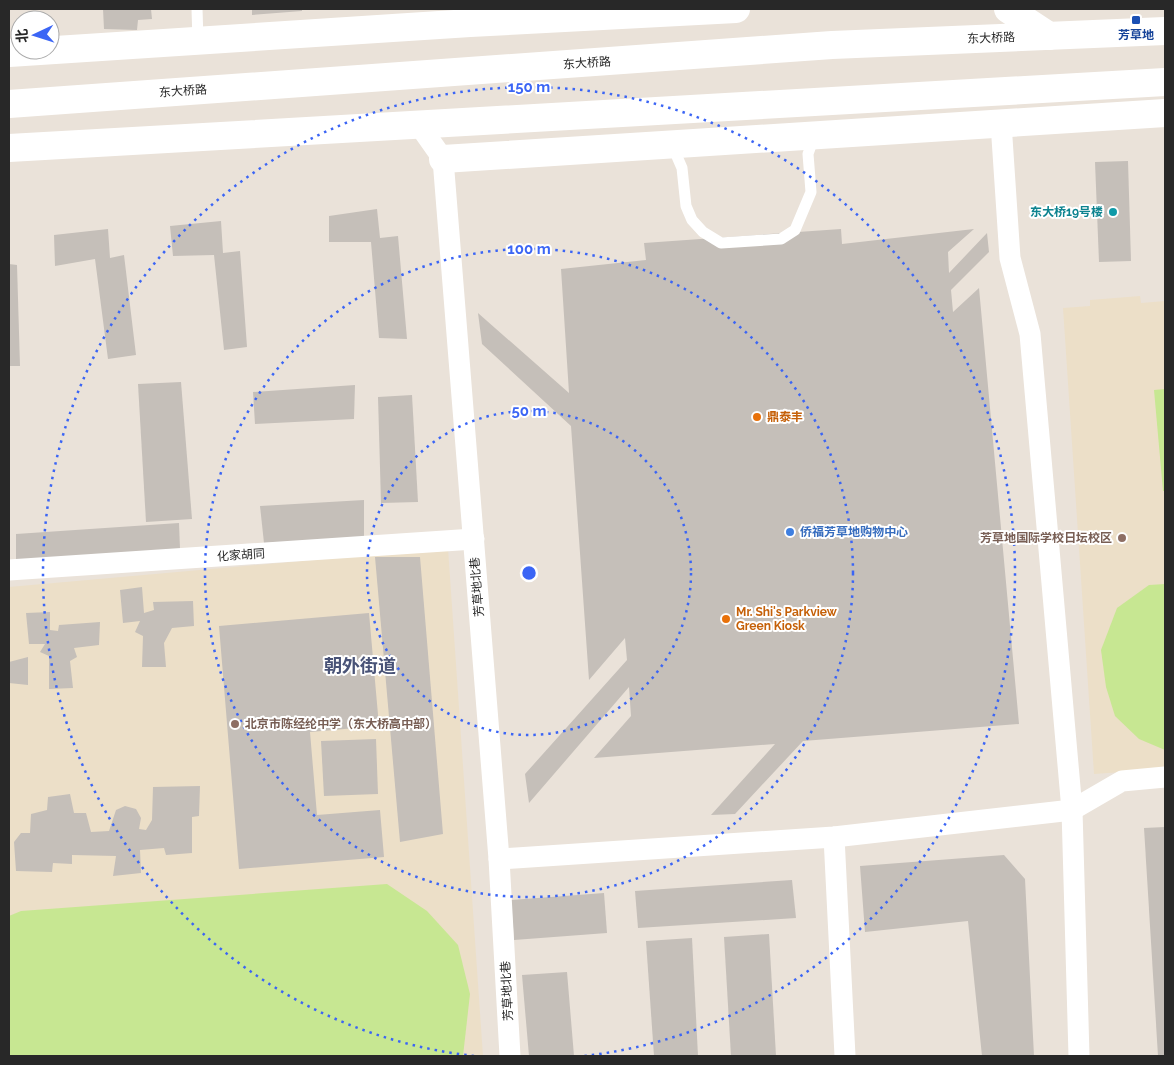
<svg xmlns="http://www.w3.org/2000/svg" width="1174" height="1065" viewBox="0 0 1174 1065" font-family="Raleway,'Noto Sans SC',sans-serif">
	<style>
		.education { fill: #ecdfc8 }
		.pitch { fill: #c7e792 }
		.building { fill: #c5bfb9 }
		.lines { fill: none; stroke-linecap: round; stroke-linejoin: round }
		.service { stroke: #fff; stroke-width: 11 }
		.minor { stroke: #fff; stroke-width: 21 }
		.tertiary { stroke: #fff; stroke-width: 28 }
		.secondary { stroke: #fff; stroke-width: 28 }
		.ring { fill: none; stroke: #3b65f5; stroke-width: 2.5; stroke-dasharray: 2.5 5 }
		.transit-dot { fill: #1a4fb4; stroke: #fff; stroke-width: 2 }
		.culture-dot { fill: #0f9aa8; stroke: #fff; stroke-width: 2 }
		.food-dot { fill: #e8710a; stroke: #fff; stroke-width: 2 }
		.shop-dot { fill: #3f7fe0; stroke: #fff; stroke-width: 2 }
		.education-dot { fill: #8d6e63; stroke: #fff; stroke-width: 2 }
		.labels { text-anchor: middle; stroke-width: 4; stroke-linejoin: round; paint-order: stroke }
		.transit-label { font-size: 12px; font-weight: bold; fill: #164399; stroke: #fff }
		.street-label { font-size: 12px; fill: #282828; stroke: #fff }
		.culture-label { font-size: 12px; font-weight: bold; fill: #0d838f; stroke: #fff; text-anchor: end }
		.food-label { font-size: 12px; font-weight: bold; fill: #c56008; stroke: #fff; text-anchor: start }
		.shop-label { font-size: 12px; font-weight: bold; fill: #366cbe; stroke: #fff; text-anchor: start }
		.education-label { font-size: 12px; font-weight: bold; fill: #785e54; stroke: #fff; text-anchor: end }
		.district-label { font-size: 18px; font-weight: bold; fill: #495377; stroke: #fff }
		.centre { fill: #3b65f5; stroke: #fff; stroke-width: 2.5 }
		.ring-label { font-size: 15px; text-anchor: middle; font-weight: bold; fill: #3b65f5; stroke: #fff; stroke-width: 4; stroke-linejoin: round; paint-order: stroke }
	</style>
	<rect width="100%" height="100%" fill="#eae2d9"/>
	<g class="education">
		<path d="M 1140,296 L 1141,303 L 1165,301 L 1165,769 L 1094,774 L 1063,308 L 1090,306 L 1090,300 Z"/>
		<path d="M 448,548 L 483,1056 L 9,1056 L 9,587 Z"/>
	</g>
	<g class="pitch">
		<path d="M 1165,389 L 1165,491 L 1163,491 L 1154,390 Z"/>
		<path d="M 1165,584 L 1165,750 L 1139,739 L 1115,716 L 1106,687 L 1101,650 L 1117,608 L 1149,585 Z"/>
		<path d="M 387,884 L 427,911 L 458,945 L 470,994 L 463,1056 L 9,1056 L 9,916 L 21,911 Z"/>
	</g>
	<g class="building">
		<path d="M 103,9 L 151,9 L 152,19 L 138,20 L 137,30 L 104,29 Z"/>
		<path d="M 252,9 L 302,9 L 302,11 L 252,15 Z"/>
		<path d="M 1128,161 L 1131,261 L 1099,262 L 1095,162 Z"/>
		<path d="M 377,209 L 380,238 L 398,236 L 407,339 L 379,338 L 371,242 L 329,242 L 329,216 Z"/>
		<path d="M 221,221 L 223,253 L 240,251 L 247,347 L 224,350 L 214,255 L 173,256 L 170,226 Z"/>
		<path d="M 108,229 L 110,258 L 124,255 L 136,355 L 108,359 L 95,259 L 55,266 L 54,235 Z"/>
		<path d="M 841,229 L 842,244 L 974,229 L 948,252 L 949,273 L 987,233 L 989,252 L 951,290 L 953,312 L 979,288 L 1019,724 L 803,741 L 735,814 L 711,815 L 775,744 L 594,758 L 631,716 L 629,687 L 529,803 L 525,774 L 627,660 L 625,638 L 589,680 L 571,426 L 482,344 L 478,313 L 569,393 L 561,269 L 646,260 L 644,243 Z"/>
		<path d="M 9,264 L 17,265 L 20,366 L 9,366 Z"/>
		<path d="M 181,382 L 192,519 L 146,522 L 138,384 Z"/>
		<path d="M 355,385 L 354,419 L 255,424 L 253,392 Z"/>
		<path d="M 412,395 L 418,502 L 381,503 L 378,397 Z"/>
		<path d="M 364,500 L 364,538 L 264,543 L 260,506 Z"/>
		<path d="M 179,523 L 180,549 L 16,561 L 16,534 Z"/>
		<path d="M 375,557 L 420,557 L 443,834 L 400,842 Z"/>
		<path d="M 142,587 L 144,613 L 154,610 L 153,602 L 193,601 L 194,626 L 172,628 L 164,643 L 166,667 L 142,667 L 143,636 L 135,632 L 140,621 L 123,623 L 120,590 Z"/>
		<path d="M 50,612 L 50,630 L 58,631 L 59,625 L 100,622 L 99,645 L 74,648 L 77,657 L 70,661 L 73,688 L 49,689 L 49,656 L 40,652 L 45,644 L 29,644 L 26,613 Z"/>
		<path d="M 369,613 L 379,726 L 310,732 L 317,815 L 380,810 L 384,857 L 239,869 L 219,626 Z"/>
		<path d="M 28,657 L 28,685 L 9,683 L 9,662 Z"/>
		<path d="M 376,739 L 378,794 L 324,796 L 321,741 Z"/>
		<path d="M 200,786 L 199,816 L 192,817 L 192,853 L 166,855 L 164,848 L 140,850 L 141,873 L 113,876 L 116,856 L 72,855 L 72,864 L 53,863 L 52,872 L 16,871 L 14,842 L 21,833 L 30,833 L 31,814 L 47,810 L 48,797 L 70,794 L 74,813 L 86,813 L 91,832 L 109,831 L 116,810 L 125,806 L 136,809 L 141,818 L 139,829 L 146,830 L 152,820 L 153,787 Z"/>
		<path d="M 1165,827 L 1165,1056 L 1158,1056 L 1144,828 Z"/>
		<path d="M 1004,855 L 1025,879 L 1034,1056 L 982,1056 L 968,921 L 865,932 L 860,866 Z"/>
		<path d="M 792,880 L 796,918 L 638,928 L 635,891 Z"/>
		<path d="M 604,893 L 607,933 L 514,940 L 511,900 Z"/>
		<path d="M 769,934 L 776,1056 L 731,1056 L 724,937 Z"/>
		<path d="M 692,938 L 698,1056 L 654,1056 L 646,941 Z"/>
		<path d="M 567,972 L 574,1056 L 529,1056 L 522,975 Z"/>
	</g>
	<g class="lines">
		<g class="service">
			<path d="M 197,9 L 198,41"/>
			<path d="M 672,145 L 682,168 L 686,206 L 692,220 L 703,232 L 721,243 L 781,239 L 795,230 L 811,192 L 808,154 L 814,137"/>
		</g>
		<g class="minor">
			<path d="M 1001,123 L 1010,258 L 1030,334 L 1072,810 L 1079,1056"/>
			<path d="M 419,125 L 443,159 L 499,859 L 510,1056"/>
			<path d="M 9,570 L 474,539"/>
			<path d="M 834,837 L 845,1056"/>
			<path d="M 499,859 L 834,837 L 1072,810 L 1122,781 L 1165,777"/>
		</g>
		<g class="tertiary">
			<path d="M 1008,9 L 1049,36"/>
			<path d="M 9,53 L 470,23 L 736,9"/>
			<path d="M 443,159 L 1165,113"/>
		</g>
		<g class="secondary">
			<path d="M 9,104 L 832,45 L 1165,31"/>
			<path d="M 9,148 L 1165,82"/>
		</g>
	</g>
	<g class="ring">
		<circle cx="529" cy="573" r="162"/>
		<circle cx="529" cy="573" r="324"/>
		<path d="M474 1056A486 486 0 1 1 584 1056"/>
	</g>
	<rect class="transit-dot" x="1131" y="15" width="10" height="10" rx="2.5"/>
	<circle class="culture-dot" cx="1113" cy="212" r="5"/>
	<g class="food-dot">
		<circle cx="757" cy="417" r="5"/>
		<circle cx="726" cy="619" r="5"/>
	</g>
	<circle class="shop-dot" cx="790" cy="532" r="5"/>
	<g class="education-dot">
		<circle cx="1122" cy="538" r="5"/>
		<circle cx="235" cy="724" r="5"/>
	</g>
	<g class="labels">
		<g class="transit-label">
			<text x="1136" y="39">芳草地</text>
		</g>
		<g class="street-label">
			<text transform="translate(991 38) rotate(-2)" y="4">东大桥路</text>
			<text transform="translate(587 63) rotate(-4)" y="4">东大桥路</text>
			<text transform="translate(183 91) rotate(-4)" y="4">东大桥路</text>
			<text transform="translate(241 555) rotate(-4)" y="4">化家胡同</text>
			<text transform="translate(477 587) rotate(-95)" y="4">芳草地北巷</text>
			<text transform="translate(507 991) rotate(-93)" y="4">芳草地北巷</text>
		</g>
		<g class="culture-label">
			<text x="1103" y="216">东大桥19号楼</text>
		</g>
		<g class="food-label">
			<text x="767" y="421">鼎泰丰</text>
			<text x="736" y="616">Mr. Shi's Parkview<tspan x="736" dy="14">Green Kiosk</tspan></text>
		</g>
		<g class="shop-label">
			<text x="800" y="536">侨福芳草地购物中心</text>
		</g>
		<g class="education-label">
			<text x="1112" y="542">芳草地国际学校日坛校区</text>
			<text x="245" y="728" text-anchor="start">北京市陈经纶中学（东大桥高中部）</text>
		</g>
		<g class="district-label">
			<text x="360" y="672">朝外街道</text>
		</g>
	</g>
	<circle cx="529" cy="573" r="8" class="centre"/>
	<g class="ring-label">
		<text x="529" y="92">150 m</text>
		<text x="529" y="254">100 m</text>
		<text x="529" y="416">50 m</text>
	</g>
	<rect width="1174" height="1065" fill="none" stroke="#282828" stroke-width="20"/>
	<g transform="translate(35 35) rotate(266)"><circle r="24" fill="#ffffff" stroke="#a9a9a9"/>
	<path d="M0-4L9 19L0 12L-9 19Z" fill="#3b65f5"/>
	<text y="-8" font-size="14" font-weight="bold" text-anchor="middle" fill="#282828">北</text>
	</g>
</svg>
